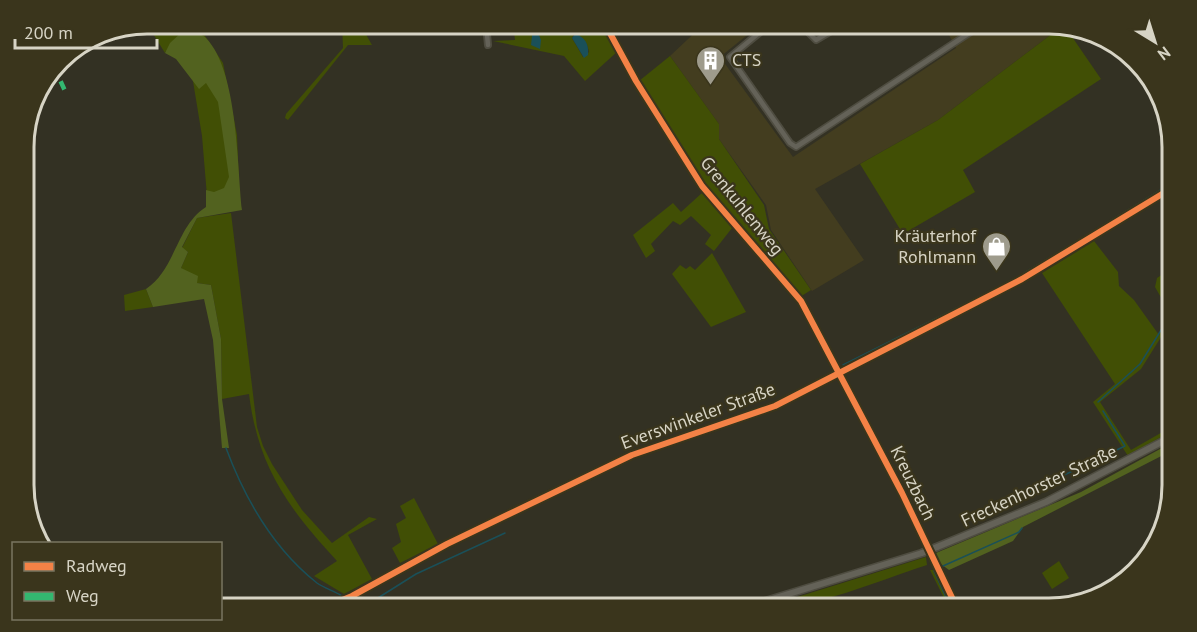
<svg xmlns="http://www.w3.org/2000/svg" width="1197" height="632" viewBox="0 0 1197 632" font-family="'PT Sans',sans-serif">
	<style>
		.built { fill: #433d1f }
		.green { fill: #414f05; fill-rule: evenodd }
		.forest { fill: #52621f }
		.water { fill: #1a5059 }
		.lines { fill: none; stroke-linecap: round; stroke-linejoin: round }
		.stream { stroke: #1a5059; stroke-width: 1.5 }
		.minor-casing { stroke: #4f4d41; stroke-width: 8 }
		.secondary-casing { stroke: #4f4d41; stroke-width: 9 }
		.minor { stroke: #646258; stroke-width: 4.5 }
		.secondary { stroke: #646258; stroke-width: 6 }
		.secondary-bridge-casing { stroke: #4f4d41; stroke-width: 9; stroke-linecap: butt }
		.secondary-bridge { stroke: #646258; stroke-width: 6 }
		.quiet { stroke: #33b770; stroke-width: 4.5; stroke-dasharray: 9 4.5; stroke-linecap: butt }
		.cycleway-casing { stroke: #3a351c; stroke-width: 10 }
		.cycleway { stroke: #f48246; stroke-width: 6 }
		.labels { text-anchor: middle; stroke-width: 4.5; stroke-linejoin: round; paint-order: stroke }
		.poi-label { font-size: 18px; fill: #d7d4c5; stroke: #3a351c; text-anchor: start }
		.street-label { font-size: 18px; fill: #d7d4c5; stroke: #3a351c }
		.rim { fill: none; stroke: #d7d4c5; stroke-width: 3 }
	</style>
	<rect width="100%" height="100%" fill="#333123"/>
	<path class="built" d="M 704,24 L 744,24 L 751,32 L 720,57 L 793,157 L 956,48 L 943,24 L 1050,24 L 1061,27 L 938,120 L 815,189 L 864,260 L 812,291 L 771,230 L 766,205 L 719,139 L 719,124 L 670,56 Z"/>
	<g class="green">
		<path d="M 147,24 L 192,24 L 196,38 L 203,33 L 223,63 L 237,135 L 240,207 L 208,208 L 202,136 L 191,69 L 166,51 L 165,53 Z"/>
		<path d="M 342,24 L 360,24 L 372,45 L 348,45 L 288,120 L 285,118 L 286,114 L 343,48 Z"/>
		<path d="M 513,24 L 604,24 L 618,51 L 585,81 L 564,56 L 493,41 L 515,40 ZM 574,34 C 584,38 587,42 589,52 L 583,57 L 572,38 Z"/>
		<path d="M 1061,27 L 1066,28 L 1101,79 L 963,170 L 975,192 L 903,234 L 860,164 L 938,120 Z"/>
		<path d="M 670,56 L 719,124 L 719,139 L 764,205 L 769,229 L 811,290 L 800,297 L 705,185 L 639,81 Z"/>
		<path d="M 702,193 L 732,228 L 714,251 L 705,244 L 711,235 L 691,216 L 680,225 L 673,221 L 651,244 L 655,251 L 646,258 L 633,235 L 673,203 L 681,212 Z"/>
		<path d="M 231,213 L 257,427 L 263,446 L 272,464 L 302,510 L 332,543 L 369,517 L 377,519 L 348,535 L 372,579 L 344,594 L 314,576 L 337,561 C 288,508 258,467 249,394 L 222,399 L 221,339 L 211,285 L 197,283 L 181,268 L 188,252 L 182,248 L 197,218 Z"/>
		<path d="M 1094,241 L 1118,272 L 1119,286 L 1134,300 L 1159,335 L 1171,315 L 1155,287 L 1157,278 L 1172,268 L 1173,318 L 1141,369 L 1100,402 L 1131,450 L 1173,426 L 1173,430 L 1128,456 L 1093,402 L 1115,384 L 1042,273 Z"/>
		<path d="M 712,253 L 746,312 L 711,327 L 672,274 L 680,265 L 686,269 L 690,266 L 695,270 Z"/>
		<path d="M 146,289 L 153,307 L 125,311 L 124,295 Z"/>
		<path d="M 414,498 L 438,544 L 400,563 L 392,548 L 401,542 L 396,524 L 406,518 L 400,506 Z"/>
		<path d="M 926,557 L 927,565 C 874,582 818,608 762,608 Z"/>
		<path d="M 1059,561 L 1069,578 L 1052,589 L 1042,573 Z"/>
		<path d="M 930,570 L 936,570 L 955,608 L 949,608 Z"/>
	</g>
	<g class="forest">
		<path d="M 184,30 C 191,32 201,33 206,38 C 238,71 237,165 242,210 L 197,218 L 182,247 L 188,252 L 181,268 L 198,276 L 197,283 L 211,285 L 221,339 L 222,399 L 229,448 L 222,448 L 213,340 L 204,299 L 153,307 L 146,289 C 176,269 176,226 206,207 L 206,190 L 214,192 L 224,188 L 229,177 L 218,102 L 206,83 L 199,89 L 176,59 L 165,53 L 170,43 Z"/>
		<path d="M 1173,442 L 1173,450 L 1023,527 L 1013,541 L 949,570 L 938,562 L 936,553 L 1081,492 Z"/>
	</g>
	<g class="water">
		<path d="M 533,27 L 536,28 L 541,40 L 540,49 L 531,45 Z"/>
		<path d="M 575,34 C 585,37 589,44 588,55 L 584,58 L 572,38 Z"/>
	</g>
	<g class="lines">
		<g class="stream">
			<path d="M 1102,226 L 1172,183"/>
			<path d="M 1024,273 L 1096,230"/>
			<path d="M 999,287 L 1018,277"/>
			<path d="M 1167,321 L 1173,312"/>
			<path d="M 843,365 L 991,291"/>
			<path d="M 1098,402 L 1140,364 L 1163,327"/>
			<path d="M 226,448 C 245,499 274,549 317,583 C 324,588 334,591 342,596"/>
			<path d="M 1016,498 L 1125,446 L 1103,411"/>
			<path d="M 943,566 L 1019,532 L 1022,528"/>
			<path d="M 934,571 L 951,608"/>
			<path d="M 838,602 L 841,608"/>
			<path d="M 349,606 L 350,608"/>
			<path d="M 362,608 L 416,574 L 505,533"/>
		</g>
		<defs>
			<g id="minor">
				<path d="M 460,24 L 462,27"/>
				<path d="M 486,24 L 488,45"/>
				<path d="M 605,24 L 636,81 L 702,186 L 801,301 L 902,493 L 957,608"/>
				<path d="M 770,24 L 730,57 L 790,143 L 796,147 L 983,24"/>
				<path d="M 800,24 L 816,40 L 843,24"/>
				<path d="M 220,603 L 237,608"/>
				<path d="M 323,608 L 352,596 L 447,544 L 632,455 L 775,406 L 1022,279 L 1172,188"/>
			</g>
			<g id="secondary">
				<path d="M 937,547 L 1046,502 L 1173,436"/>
				<path d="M 743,608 L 922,553"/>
			</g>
		</defs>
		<use href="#minor" class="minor-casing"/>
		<use href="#secondary" class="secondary-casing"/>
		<use href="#minor" class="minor"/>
		<use href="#secondary" class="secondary"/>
		<defs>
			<path id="secondary-bridge" d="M 922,553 L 937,547"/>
		</defs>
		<use href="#secondary-bridge" class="secondary-bridge-casing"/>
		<use href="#secondary-bridge" class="secondary-bridge"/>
		<path class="quiet" d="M 55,69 L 66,93"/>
		<defs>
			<g id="cycleway">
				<path d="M 605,24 L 636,81 L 702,186 L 801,301 L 902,493 L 957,608"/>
				<path d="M 323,608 L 352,596 L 447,544 L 632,455 L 775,406 L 1022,279 L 1172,188"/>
			</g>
		</defs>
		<use href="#cycleway" class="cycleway-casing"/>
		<use href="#cycleway" class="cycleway"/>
	</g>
	<defs>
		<symbol id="building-pin" viewBox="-11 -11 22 30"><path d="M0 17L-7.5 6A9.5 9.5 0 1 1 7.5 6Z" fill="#9e9b8c" stroke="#3a351c"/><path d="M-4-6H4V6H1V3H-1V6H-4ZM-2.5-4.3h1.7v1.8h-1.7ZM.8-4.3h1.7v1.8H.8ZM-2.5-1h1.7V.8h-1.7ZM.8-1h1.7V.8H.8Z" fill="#fff"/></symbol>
		<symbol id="shop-pin" viewBox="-11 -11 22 30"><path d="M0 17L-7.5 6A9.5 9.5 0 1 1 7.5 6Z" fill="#9e9b8c" stroke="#3a351c"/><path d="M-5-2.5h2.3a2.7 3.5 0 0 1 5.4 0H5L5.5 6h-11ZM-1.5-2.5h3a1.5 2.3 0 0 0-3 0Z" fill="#fff"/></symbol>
	</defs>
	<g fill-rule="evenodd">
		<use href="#building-pin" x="694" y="44" width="33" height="45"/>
		<use href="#shop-pin" x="980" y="230" width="33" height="45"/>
	</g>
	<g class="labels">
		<g class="poi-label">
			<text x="732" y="66">CTS</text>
			<text x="976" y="242" text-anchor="end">Kräuterhof<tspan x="976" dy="21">Rohlmann</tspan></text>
		</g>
		<g class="street-label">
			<text transform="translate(742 206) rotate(51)" y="6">Grenkuhlenweg</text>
			<text transform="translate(698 416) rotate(-20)" y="6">Everswinkeler Straße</text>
			<text transform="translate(913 483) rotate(64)" y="6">Kreuzbach</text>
			<text transform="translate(1039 486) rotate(-25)" y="6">Freckenhorster Straße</text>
		</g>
	</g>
	<path d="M0 0H1197V632H0ZM147 34H1049A113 113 0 0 1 1162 147V485A113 113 0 0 1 1049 598H147A113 113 0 0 1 34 485V147A113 113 0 0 1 147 34Z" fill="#3a351c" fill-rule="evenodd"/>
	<path class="rim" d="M147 34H1049A113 113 0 0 1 1162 147V485A113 113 0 0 1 1049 598H147A113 113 0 0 1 34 485V147A113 113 0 0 1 147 34Z"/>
	<rect x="12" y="542" width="210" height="78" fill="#3a351c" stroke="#797560" stroke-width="1.5"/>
	<rect x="24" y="562" width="30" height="9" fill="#f48246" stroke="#797560" stroke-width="1.5"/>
	<text x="66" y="572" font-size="18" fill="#d7d4c5">Radweg</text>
	<rect x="24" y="592" width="30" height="9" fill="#33b770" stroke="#797560" stroke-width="1.5"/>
	<text x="66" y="602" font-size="18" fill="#d7d4c5">Weg</text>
	<g transform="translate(1155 42) rotate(142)" stroke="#3a351c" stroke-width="4.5" paint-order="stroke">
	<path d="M0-4.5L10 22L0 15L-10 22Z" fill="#d7d4c5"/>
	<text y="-9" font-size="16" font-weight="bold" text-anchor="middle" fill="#d7d4c5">N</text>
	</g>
	<path d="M15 39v9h142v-9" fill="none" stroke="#d7d4c5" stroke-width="3"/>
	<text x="24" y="39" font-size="18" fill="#d7d4c5" stroke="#3a351c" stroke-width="4.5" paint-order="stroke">200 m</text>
</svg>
